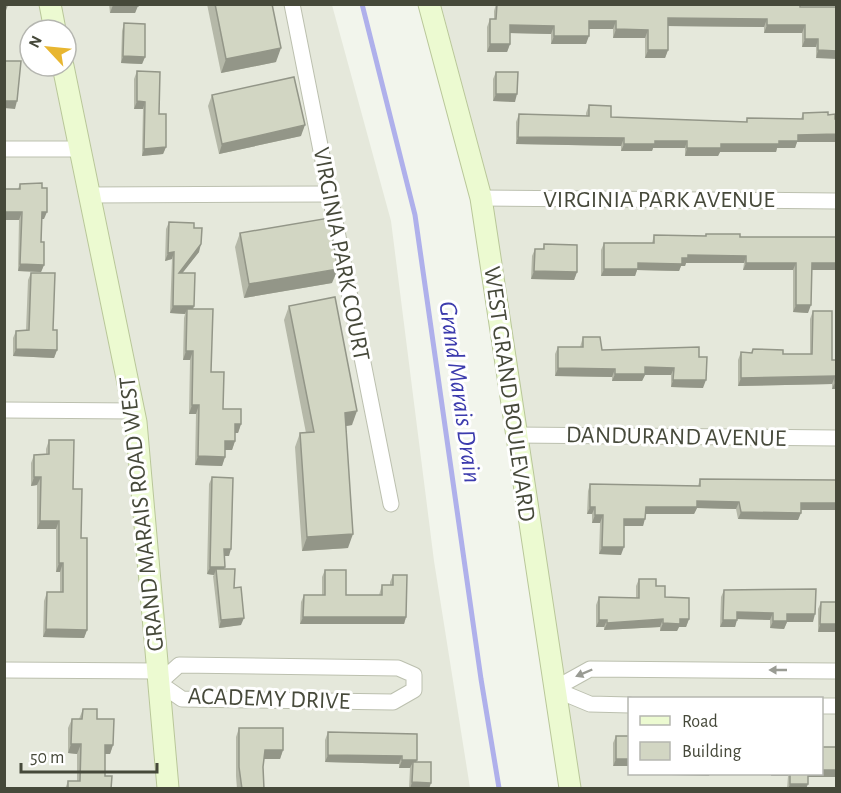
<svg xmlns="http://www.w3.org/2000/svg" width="841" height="793" viewBox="0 0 841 793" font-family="'Alegreya Sans',sans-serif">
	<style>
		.residential { fill: #e5e8db; fill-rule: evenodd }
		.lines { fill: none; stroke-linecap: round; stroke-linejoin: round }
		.stream { stroke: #afb0eb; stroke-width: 5 }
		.street-casing { stroke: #bcc0af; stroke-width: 17 }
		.secondary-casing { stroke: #b9c799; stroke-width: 23 }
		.street { stroke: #fff; stroke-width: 15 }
		.secondary { stroke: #ecfad1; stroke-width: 21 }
		.wall { fill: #b5b8a8 }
		.shaded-wall { fill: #939688 }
		.building { fill: #d2d6c3; stroke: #939688; stroke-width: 1.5 }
		.oneway { fill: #999b93 }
		.labels { text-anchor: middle; stroke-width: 6; stroke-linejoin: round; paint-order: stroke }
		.street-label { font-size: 24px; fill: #46493a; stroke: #fff }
		.water-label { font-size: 26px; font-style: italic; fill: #3c3bad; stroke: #fff }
	</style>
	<rect width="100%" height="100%" fill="#f2f5ec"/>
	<g class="residential">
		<path d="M 5,5 L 332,5 L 391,221 L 434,561 L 470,788 L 5,788 ZM 30,30 L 66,30 L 66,66 L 30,66 Z"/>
		<path d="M 441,5 L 836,5 L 836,788 L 579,788 L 558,669 L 485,170 ZM 630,698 L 822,698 L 822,774 L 630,774 Z"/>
	</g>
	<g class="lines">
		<path class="stream" d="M 362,4 L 415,215 L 481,679 L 499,788"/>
		<defs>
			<g id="street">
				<path d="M 292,4 L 391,504"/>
				<path d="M 4,149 L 80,149"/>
				<path d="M 89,195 L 330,194"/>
				<path d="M 481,198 L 836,201"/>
				<path d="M 4,410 L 135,411"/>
				<path d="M 515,435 L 836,438"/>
				<path d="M 179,665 L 398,668 L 414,675 L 414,690 L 393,702 L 182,699 L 159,683 Z"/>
				<path d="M 4,670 L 158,671"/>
				<path d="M 554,689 L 590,669 L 836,671"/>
				<path d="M 554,689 L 590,704 L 630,705"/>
				<path d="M 822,706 L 836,706"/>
			</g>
			<g id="secondary">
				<path d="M 50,4 L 55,30"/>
				<path d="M 429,4 L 481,198 L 570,788"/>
				<path d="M 63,66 L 136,422 L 168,788"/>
			</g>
		</defs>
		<use href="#street" class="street-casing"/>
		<use href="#secondary" class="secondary-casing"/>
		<use href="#street" class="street"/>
		<use href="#secondary" class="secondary"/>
	</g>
	<g class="wall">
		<path d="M 109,4 L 138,4 L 135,13 L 110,13 Z"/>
		<path d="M 207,4 L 272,4 L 276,62 L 221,73 Z"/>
		<path d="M 496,4 L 800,7 L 837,7 L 816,58 L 816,47 L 802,47 L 802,33 L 764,33 L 764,27 L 668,26 L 668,50 L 665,58 L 645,58 L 645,38 L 613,38 L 613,29 L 589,29 L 586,44 L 551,44 L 551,34 L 510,33 L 510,44 L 507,52 L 487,52 L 487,27 L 490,19 L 494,19 L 494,11 Z"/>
		<path d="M 124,23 L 145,57 L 142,64 L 121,63 L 122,31 Z"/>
		<path d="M 137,71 L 159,114 L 166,147 L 163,154 L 142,156 L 143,109 L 134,109 L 134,79 Z"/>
		<path d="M 496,72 L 515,102 L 493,101 L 493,79 Z"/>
		<path d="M 212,95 L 301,136 L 219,154 L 208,106 Z"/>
		<path d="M 589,105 L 611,117 L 746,122 L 747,118 L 801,119 L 803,113 L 828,112 L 797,142 L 795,148 L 777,148 L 776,152 L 720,152 L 718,156 L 685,156 L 685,148 L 653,148 L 652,151 L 621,151 L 621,146 L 516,144 L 516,122 L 519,114 L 586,116 L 586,113 Z"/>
		<path d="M 20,184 L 44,219 L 42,219 L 41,242 L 44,265 L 41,272 L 18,271 L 19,220 L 4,220 L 4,189 L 18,189 Z"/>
		<path d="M 169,222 L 194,228 L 199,252 L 182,273 L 194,306 L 193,309 L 211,372 L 223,409 L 241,424 L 238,433 L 235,433 L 235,441 L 232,450 L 225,450 L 225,457 L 222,466 L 195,465 L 196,414 L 189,414 L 190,360 L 183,360 L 184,318 L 185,314 L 170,313 L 172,259 L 165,261 L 166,229 Z"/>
		<path d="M 240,233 L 332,283 L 244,298 L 235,247 Z"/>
		<path d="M 706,234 L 740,237 L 837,270 L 812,270 L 808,313 L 793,312 L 793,270 L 743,270 L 744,263 L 686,263 L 685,266 L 681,266 L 679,271 L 637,270 L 635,276 L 601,276 L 601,250 L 604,243 L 652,243 L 654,235 L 705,236 Z"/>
		<path d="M 544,244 L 577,272 L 574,280 L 531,279 L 532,256 L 535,249 L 543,249 Z"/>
		<path d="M 31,273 L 53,330 L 57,350 L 54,358 L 13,356 L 13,338 L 16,331 L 26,330 L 28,280 Z"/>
		<path d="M 289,306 L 352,425 L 346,426 L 348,548 L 302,551 L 295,447 L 300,433 L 306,433 L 284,320 Z"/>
		<path d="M 813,311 L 832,360 L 837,389 L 832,389 L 832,384 L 738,386 L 738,360 L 741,352 L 751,353 L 753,349 L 783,354 L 810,354 L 810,319 Z"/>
		<path d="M 583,337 L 602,350 L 699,357 L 703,388 L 671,387 L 671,375 L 645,375 L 642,381 L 612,381 L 612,377 L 555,376 L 555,354 L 558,347 L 580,347 Z"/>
		<path d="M 49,440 L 73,489 L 81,538 L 87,630 L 84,638 L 43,637 L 44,601 L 47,592 L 60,592 L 60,572 L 56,572 L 56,529 L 37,529 L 37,485 L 31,486 L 31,463 L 34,455 L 46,455 L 46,449 Z"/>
		<path d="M 212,477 L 229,556 L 224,556 L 224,569 L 234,588 L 241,625 L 219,628 L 213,576 L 214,575 L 207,574 L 209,484 Z"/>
		<path d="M 700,479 L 801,510 L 798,520 L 738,519 L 736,509 L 697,508 L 694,514 L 645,514 L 643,526 L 624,526 L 621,555 L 599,554 L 600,523 L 592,523 L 592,514 L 587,514 L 588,491 L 590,484 L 698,486 Z"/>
		<path d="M 325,570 L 346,595 L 379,595 L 382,585 L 390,585 L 390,582 L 393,575 L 406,617 L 404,624 L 300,624 L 301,602 L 304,595 L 322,595 L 322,577 Z"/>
		<path d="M 639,579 L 656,586 L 665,597 L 689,619 L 686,627 L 679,627 L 677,631 L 660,631 L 660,627 L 604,630 L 604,627 L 596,627 L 596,605 L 599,597 L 636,598 L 636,586 Z"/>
		<path d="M 724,590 L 813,622 L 787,622 L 784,629 L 770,628 L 770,620 L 737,619 L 735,627 L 720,627 L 721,597 Z"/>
		<path d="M 821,602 L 837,602 L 818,632 L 818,609 Z"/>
		<path d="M 83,709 L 97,719 L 113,745 L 110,754 L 105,754 L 105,776 L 111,789 L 65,789 L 68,781 L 77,781 L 77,754 L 68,753 L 68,728 L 72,719 L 79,719 Z"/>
		<path d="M 239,728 L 283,750 L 280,759 L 264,759 L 263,767 L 264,789 L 237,789 L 236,776 L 236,737 Z"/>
		<path d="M 328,732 L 417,762 L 429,789 L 409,789 L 410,768 L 399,768 L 399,764 L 325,762 L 325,740 Z"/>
		<path d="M 616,736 L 630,736 L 613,766 L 613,743 Z"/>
		<path d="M 837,747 L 837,777 L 808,777 L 806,789 L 787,789 L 788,776 L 771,776 L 771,774 L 822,774 Z"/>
	</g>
	<g class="shaded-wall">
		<path d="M 4,5 L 8,5 L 4,16 Z"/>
		<path d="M 113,5 L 138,6 L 135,13 L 110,13 Z"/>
		<path d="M 668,18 L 767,19 L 764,27 L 665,26 Z"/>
		<path d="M 589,21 L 616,21 L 613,29 L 586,29 Z"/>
		<path d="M 510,25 L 554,26 L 551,34 L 507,33 Z"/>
		<path d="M 767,25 L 805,25 L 802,33 L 764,33 Z"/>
		<path d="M 616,29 L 648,30 L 645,38 L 613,38 Z"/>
		<path d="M 554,36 L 589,36 L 586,44 L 551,44 Z"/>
		<path d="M 805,39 L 818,39 L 816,47 L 802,47 Z"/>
		<path d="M 490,44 L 510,44 L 507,52 L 487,52 Z"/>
		<path d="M 281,48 L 276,62 L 221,73 L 226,59 Z"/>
		<path d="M 648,50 L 668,50 L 665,58 L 645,58 Z"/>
		<path d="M 818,50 L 837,51 L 837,59 L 816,58 Z"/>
		<path d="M 123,56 L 145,57 L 142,64 L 121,63 Z"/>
		<path d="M 496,94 L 517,94 L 515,102 L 493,101 Z"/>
		<path d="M 4,101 L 17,101 L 15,109 L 4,108 Z"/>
		<path d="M 137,101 L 145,102 L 143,109 L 134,109 Z"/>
		<path d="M 305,125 L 301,136 L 219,154 L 222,144 Z"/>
		<path d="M 837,134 L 837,142 L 797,142 L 795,148 L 777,148 L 776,152 L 720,152 L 718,156 L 685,156 L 687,148 L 721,144 L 779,141 L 798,135 Z"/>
		<path d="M 518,137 L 624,138 L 621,146 L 516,144 Z"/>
		<path d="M 655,141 L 687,141 L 685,148 L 653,148 L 652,151 L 621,151 L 624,144 Z"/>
		<path d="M 166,147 L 163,154 L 142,156 L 144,149 Z"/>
		<path d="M 4,212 L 22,212 L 19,220 L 4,220 Z"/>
		<path d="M 42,212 L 47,212 L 44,219 L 39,219 Z"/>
		<path d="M 201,244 L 199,252 L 177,280 L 179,273 Z"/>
		<path d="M 174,252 L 172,259 L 165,261 L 168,253 Z"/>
		<path d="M 688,255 L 746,256 L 744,263 L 686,263 L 685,266 L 681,266 L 679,271 L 637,270 L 635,276 L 601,276 L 604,269 Z"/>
		<path d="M 746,263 L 796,263 L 793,270 L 743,270 Z"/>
		<path d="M 812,263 L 837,263 L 837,270 L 809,270 Z"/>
		<path d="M 20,264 L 44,265 L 41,272 L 18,271 Z"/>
		<path d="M 338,269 L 332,283 L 244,298 L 249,284 Z"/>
		<path d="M 534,271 L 577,272 L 574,280 L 531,279 Z"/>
		<path d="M 796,305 L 811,305 L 808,313 L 793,312 Z"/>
		<path d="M 173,306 L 194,306 L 191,314 L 187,309 L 185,314 L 170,313 Z"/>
		<path d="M 16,349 L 57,350 L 54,358 L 13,356 Z"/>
		<path d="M 186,351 L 193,351 L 190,360 L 183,360 Z"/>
		<path d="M 645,367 L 674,368 L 671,375 L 645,375 L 642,381 L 612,381 L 615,374 Z"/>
		<path d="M 558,368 L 615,369 L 612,377 L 555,376 Z"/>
		<path d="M 835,376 L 832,384 L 738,386 L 741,378 Z"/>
		<path d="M 673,380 L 706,380 L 703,388 L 671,387 Z"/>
		<path d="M 835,382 L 837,382 L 837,389 L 832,389 Z"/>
		<path d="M 192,405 L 199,405 L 196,414 L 189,414 Z"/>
		<path d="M 357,411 L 352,425 L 340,427 L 345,413 Z"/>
		<path d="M 235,424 L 241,424 L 238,433 L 232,433 Z"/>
		<path d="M 225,441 L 235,441 L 232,450 L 222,450 Z"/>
		<path d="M 198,456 L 225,457 L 222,466 L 195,465 Z"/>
		<path d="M 34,477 L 41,477 L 37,485 L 31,486 Z"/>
		<path d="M 697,501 L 739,502 L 736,509 L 697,508 L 694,514 L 643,514 L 646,507 Z"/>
		<path d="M 801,503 L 837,503 L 837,510 L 798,510 Z"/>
		<path d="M 590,507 L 595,507 L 592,514 L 587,514 Z"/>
		<path d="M 741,512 L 801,513 L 798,520 L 738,519 Z"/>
		<path d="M 595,515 L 603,515 L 600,523 L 592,523 Z"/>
		<path d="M 624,519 L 645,519 L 643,526 L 621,526 Z"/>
		<path d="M 40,521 L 59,521 L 56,529 L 37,529 Z"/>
		<path d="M 353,534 L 348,548 L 302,551 L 307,537 Z"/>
		<path d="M 602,547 L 624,547 L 621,555 L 599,554 Z"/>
		<path d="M 224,549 L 231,549 L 229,556 L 221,556 Z"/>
		<path d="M 59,563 L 63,563 L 60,572 L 56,572 Z"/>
		<path d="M 210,567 L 225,567 L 222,575 L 216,569 L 214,575 L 207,574 Z"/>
		<path d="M 737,612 L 773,613 L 770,620 L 735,619 Z"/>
		<path d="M 787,614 L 815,614 L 813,622 L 787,622 L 784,629 L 770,628 L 773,621 Z"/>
		<path d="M 303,617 L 406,617 L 404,624 L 300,624 Z"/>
		<path d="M 244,618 L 241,625 L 219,628 L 221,620 Z"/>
		<path d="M 663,619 L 660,627 L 604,630 L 607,623 Z"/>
		<path d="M 680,619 L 689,619 L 686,627 L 679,627 L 677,631 L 660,631 L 663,623 Z"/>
		<path d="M 599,620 L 607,620 L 604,627 L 596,627 Z"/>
		<path d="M 723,620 L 737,620 L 735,627 L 720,627 Z"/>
		<path d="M 820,624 L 837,624 L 837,632 L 818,632 Z"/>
		<path d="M 46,629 L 87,630 L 84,638 L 43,637 Z"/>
		<path d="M 71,744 L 81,744 L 77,754 L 68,753 Z"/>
		<path d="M 105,745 L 113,745 L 110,754 L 102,754 Z"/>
		<path d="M 265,750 L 283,750 L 280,759 L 261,759 Z"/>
		<path d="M 328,755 L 402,756 L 399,764 L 325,762 Z"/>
		<path d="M 616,759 L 630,759 L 630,766 L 613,766 Z"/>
		<path d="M 402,760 L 417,760 L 414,768 L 413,762 L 410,768 L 399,768 Z"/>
		<path d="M 822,770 L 837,770 L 837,777 L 805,777 L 806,774 L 822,774 Z"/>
		<path d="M 671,774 L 710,774 L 709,776 L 671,775 Z"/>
		<path d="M 772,774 L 788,774 L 788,776 L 771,776 Z"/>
		<path d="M 412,782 L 431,783 L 429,789 L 410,789 Z"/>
		<path d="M 790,784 L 808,784 L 806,789 L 788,789 Z"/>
	</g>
	<g class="building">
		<path d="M 113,4 L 138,4 L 138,6 L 113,5 Z"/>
		<path d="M 215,4 L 272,4 L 281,48 L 226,59 Z"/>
		<path d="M 497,4 L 800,4 L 800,7 L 837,7 L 837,51 L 818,50 L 818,39 L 805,39 L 805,25 L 767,25 L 767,19 L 668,18 L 668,50 L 648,50 L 648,30 L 616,29 L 616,21 L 589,21 L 589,36 L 554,36 L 554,26 L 510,25 L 510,44 L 490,44 L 490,19 L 496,19 Z"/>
		<path d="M 124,23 L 145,24 L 145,57 L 123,56 Z"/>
		<path d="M 4,61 L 21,61 L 17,101 L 4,101 Z"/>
		<path d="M 137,71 L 160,72 L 159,114 L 166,114 L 166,147 L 144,149 L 145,102 L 137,101 Z"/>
		<path d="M 496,72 L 518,72 L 517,94 L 496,94 Z"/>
		<path d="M 294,77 L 305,125 L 222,144 L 212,95 Z"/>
		<path d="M 589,105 L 611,106 L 611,117 L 747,122 L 747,118 L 803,119 L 803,113 L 828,112 L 828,115 L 835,114 L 835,119 L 837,119 L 837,134 L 798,135 L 798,141 L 779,141 L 779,144 L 721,144 L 721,148 L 687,148 L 687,141 L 655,141 L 655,144 L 624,144 L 624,138 L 518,137 L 519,114 L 589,116 Z"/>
		<path d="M 42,183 L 42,188 L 47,188 L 47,212 L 42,212 L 41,242 L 44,242 L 44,265 L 20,264 L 22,212 L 4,212 L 4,189 L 20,189 L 20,184 Z"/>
		<path d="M 329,218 L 338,269 L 249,284 L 240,233 Z"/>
		<path d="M 169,222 L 194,223 L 194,228 L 202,228 L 201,244 L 179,273 L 195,273 L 194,306 L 173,306 L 174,252 L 168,253 Z"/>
		<path d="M 706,234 L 740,234 L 740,237 L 837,237 L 837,263 L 812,263 L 811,305 L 796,305 L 796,263 L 746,263 L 746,256 L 688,255 L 688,258 L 682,258 L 682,264 L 638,263 L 638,269 L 604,269 L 604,243 L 654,243 L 654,235 L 706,236 Z"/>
		<path d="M 544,244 L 577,245 L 577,272 L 534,271 L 535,249 L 544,249 Z"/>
		<path d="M 31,273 L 55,273 L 53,330 L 57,330 L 57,350 L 16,349 L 16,331 L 29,330 Z"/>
		<path d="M 335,297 L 357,411 L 345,413 L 353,534 L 307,537 L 300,433 L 314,432 L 289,306 Z"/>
		<path d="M 187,309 L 213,309 L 211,372 L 224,372 L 223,409 L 241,409 L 241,424 L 235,424 L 235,441 L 225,441 L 225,457 L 198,456 L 199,405 L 192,405 L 193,351 L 186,351 Z"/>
		<path d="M 813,311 L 832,311 L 832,360 L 837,360 L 837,382 L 835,382 L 835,376 L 741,378 L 741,352 L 752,353 L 753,349 L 783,350 L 783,354 L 812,354 Z"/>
		<path d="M 583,337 L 600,337 L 602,350 L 699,347 L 699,357 L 707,357 L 706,380 L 673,380 L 674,368 L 645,367 L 645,374 L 615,374 L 615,369 L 558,368 L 558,347 L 583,347 Z"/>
		<path d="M 49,440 L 74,440 L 73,489 L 82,489 L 81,538 L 87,538 L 87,630 L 46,629 L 47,592 L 63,592 L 63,563 L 59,563 L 59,521 L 40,521 L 41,477 L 34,477 L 34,455 L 49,454 Z"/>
		<path d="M 212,477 L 233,478 L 231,549 L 224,549 L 225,567 L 210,567 Z"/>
		<path d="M 700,479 L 837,480 L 837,503 L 801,503 L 801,513 L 741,512 L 739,502 L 697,501 L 697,507 L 646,507 L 645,519 L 624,519 L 624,547 L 602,547 L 603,515 L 595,515 L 595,507 L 590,507 L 590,484 L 700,486 Z"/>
		<path d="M 216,569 L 235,569 L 234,588 L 241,587 L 244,618 L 221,620 Z"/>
		<path d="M 325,570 L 346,570 L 346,595 L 382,595 L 382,585 L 393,585 L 393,575 L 407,575 L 406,617 L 303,617 L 304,595 L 325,595 Z"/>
		<path d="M 639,579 L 656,579 L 656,586 L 665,586 L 665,597 L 689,598 L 689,619 L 680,619 L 680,624 L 663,623 L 663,619 L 607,623 L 607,620 L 599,620 L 599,597 L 639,598 Z"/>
		<path d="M 816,589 L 815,614 L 787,614 L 787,621 L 773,621 L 773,613 L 737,612 L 737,620 L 723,620 L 724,590 Z"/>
		<path d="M 821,602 L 837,602 L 837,624 L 820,624 Z"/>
		<path d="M 83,709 L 97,709 L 97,719 L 114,719 L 113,745 L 105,745 L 105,776 L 112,776 L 111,789 L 68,789 L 68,781 L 80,781 L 81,744 L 71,744 L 72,719 L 82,719 Z"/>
		<path d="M 239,728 L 283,728 L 283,750 L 265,750 L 263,767 L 264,789 L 242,789 L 239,767 Z"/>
		<path d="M 328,732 L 417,734 L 417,760 L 402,760 L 402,756 L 328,755 Z"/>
		<rect x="616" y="736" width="14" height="23"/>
		<rect x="822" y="747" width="15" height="23"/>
		<path d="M 413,762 L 431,762 L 431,783 L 412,782 Z"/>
		<rect x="790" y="774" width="18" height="10"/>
	</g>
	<defs><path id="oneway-solid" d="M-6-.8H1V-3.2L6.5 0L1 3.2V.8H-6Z" transform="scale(1.5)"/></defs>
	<g class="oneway">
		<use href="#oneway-solid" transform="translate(778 670) rotate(-180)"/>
		<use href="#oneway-solid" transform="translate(584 673) rotate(157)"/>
	</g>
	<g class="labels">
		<g class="street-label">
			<text x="659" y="207">VIRGINIA PARK AVENUE</text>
			<text transform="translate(342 254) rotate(79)" y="8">VIRGINIA PARK COURT</text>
			<text transform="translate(510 394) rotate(82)" y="8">WEST GRAND BOULEVARD</text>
			<text transform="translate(676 436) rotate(1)" y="8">DANDURAND AVENUE</text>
			<text transform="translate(141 514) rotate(-96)" y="8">GRAND MARAIS ROAD WEST</text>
			<text transform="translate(269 698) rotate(2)" y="8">ACADEMY DRIVE</text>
		</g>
		<g class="water-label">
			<text transform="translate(461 392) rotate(82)" y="9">Grand Marais Drain</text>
		</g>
	</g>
	<rect width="841" height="793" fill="none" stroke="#46493a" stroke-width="12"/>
	<rect x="628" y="697" width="195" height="78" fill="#ffffff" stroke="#b5b6b0" stroke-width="1.5"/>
	<rect x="640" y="716" width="30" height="9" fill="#ecfad1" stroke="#b5b6b0" stroke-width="1.5"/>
	<text x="682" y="727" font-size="18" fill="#46493a">Road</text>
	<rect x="640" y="742" width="30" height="18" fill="#d2d6c3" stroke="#b5b6b0" stroke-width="1.5"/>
	<text x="682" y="757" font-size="18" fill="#46493a">Building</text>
	<g transform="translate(48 48) rotate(296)"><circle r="28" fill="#ffffff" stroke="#b5b6b0" stroke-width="1.5"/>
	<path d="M0-4.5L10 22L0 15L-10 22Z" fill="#e8b630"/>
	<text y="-9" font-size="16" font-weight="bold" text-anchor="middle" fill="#46493a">N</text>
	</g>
	<path d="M21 763v9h136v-9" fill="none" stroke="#46493a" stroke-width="3"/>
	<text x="30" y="763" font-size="18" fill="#46493a" stroke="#ffffff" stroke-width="4.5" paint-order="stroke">50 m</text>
</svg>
